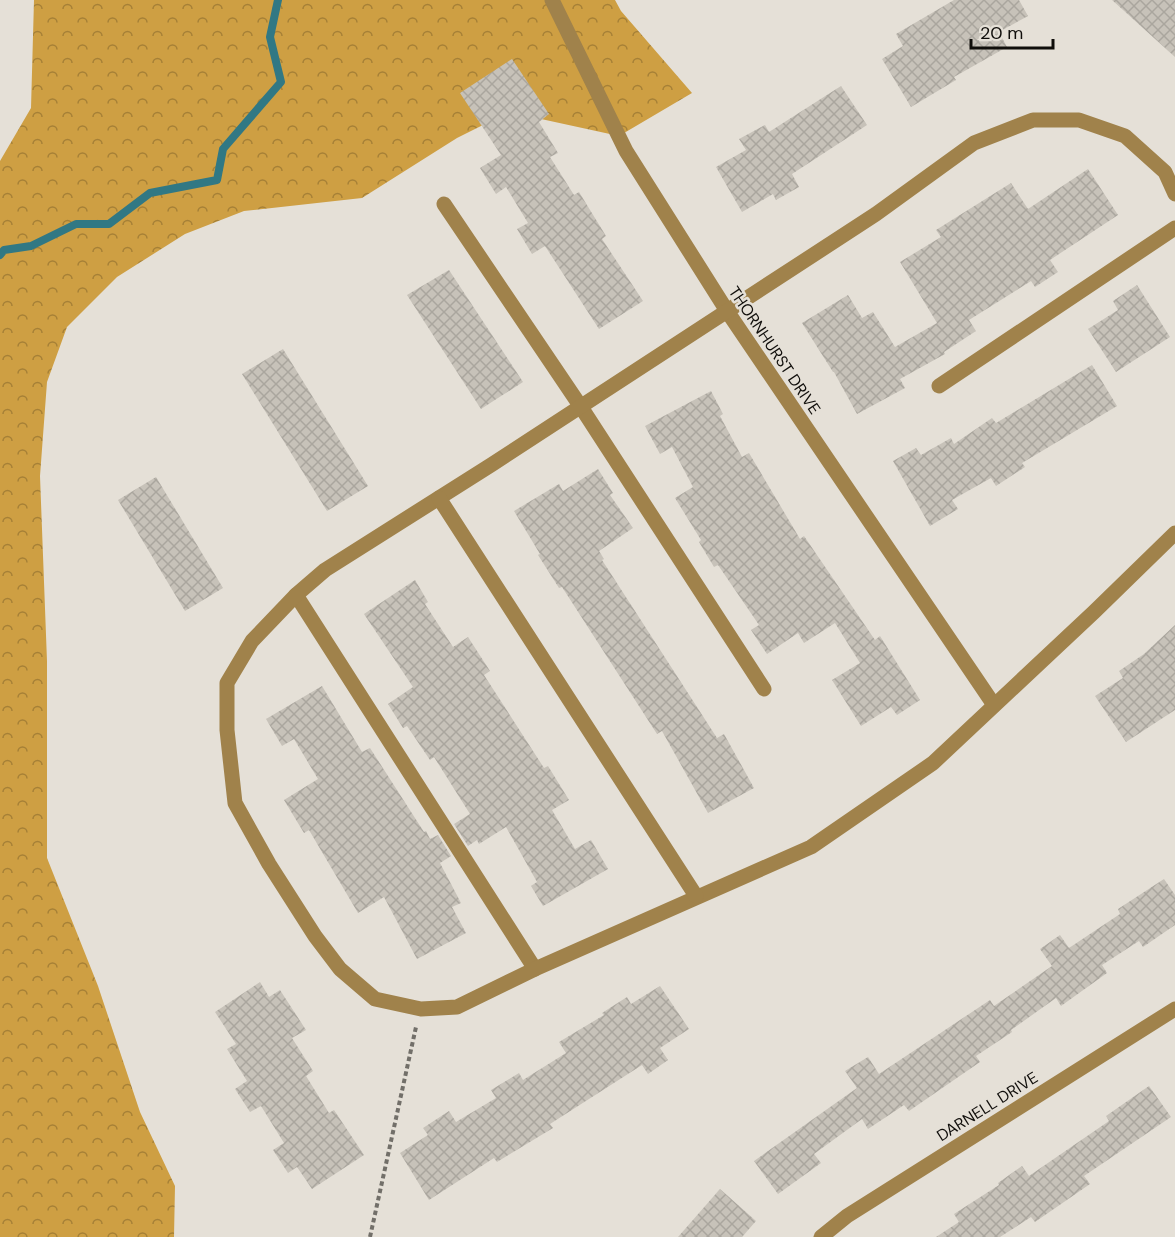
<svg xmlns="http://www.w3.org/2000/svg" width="1175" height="1237" viewBox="0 0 1175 1237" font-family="'DM Sans',sans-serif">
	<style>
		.forest { fill: url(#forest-crowns) }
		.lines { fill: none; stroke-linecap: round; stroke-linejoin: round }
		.stream { stroke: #317884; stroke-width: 8 }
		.building { fill: url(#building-cross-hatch) }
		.path { stroke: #726f69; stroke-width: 4; stroke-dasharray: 4.5 3; stroke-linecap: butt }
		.service { stroke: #a0824b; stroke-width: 15 }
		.minor { stroke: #a0824b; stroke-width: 15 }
		.labels { text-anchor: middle; stroke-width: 5; stroke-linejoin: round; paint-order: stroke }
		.street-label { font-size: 16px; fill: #100e0b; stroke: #e5e0d7 }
	</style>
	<defs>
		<pattern id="forest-crowns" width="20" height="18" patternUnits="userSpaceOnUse" patternTransform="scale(1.5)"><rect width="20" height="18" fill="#ce9f43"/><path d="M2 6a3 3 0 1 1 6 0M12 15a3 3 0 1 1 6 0" fill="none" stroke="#a68036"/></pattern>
		<pattern id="building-cross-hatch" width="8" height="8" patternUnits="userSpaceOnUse" patternTransform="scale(1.5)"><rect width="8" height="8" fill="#c7c2b9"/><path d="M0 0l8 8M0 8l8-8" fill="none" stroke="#aaa69e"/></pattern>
	</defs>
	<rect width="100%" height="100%" fill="#e5e0d7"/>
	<path class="forest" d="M 34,0 L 615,0 L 621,11 L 692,93 L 619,136 L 509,112 L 457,138 L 362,198 L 244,211 L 185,234 L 117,277 L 67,327 L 47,382 L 40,476 L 47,661 L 47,858 L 98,986 L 140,1112 L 175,1186 L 174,1237 L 0,1237 L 0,161 L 31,108 Z"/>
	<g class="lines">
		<path class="stream" d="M 0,255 L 4,250 L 31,246 L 76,224 L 109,224 L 150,193 L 217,180 L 223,149 L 281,82 L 270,37 L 278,0"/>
	</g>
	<g class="building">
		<path d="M 954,0 L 1019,0 L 1028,16 L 999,32 L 1007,47 L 954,77 L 956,80 L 911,107 L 882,59 L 903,46 L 896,34 Z"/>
		<path d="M 1112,0 L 1175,0 L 1175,57 Z"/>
		<path d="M 512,59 L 549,114 L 539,122 L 558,153 L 550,157 L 574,195 L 579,192 L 606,236 L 602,239 L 643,301 L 599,329 L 545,246 L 532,254 L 517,229 L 528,223 L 506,187 L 496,194 L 480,168 L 501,155 L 460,93 Z"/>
		<path d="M 841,86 L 867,125 L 792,174 L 799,187 L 776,200 L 773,194 L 742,212 L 716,167 L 746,150 L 739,139 L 765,125 L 769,132 Z"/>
		<path d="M 1088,169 L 1118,215 L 1050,260 L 1058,272 L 1035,287 L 1031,281 L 969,320 L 976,331 L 944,352 L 945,354 L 900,379 L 905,388 L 857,414 L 834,372 L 833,372 L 802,323 L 848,295 L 862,318 L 873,312 L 895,347 L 937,323 L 900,262 L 941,237 L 936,230 L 1011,183 L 1028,209 Z"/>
		<path d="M 449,270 L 523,382 L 481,409 L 407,295 Z"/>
		<path d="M 1137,285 L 1170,337 L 1116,372 L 1088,329 L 1118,310 L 1113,301 Z"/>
		<path d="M 283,349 L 368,486 L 327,511 L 242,374 Z"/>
		<path d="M 1092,365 L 1117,406 L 1022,463 L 1025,467 L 996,486 L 991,478 L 952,500 L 958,509 L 930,526 L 893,461 L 916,448 L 921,455 L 951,438 L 954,444 L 992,418 L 996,423 Z"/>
		<path d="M 711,391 L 723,414 L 720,416 L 742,457 L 749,453 L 800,539 L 804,536 L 875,640 L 880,636 L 920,700 L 897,715 L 891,707 L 861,726 L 832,680 L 860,663 L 835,623 L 804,643 L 798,633 L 767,654 L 751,630 L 759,625 L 718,565 L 714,567 L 699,542 L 701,540 L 675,498 L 693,487 L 672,447 L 660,454 L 645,426 Z"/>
		<path d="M 598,469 L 613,493 L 610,495 L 633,528 L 599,551 L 604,559 L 602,560 L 717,738 L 724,734 L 754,788 L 708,813 L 662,731 L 657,734 L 562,587 L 559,588 L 538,555 L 540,554 L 514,511 L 559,484 L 563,491 Z"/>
		<path d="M 156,477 L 223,588 L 185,611 L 118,500 Z"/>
		<path d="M 415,580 L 428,602 L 425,604 L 453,647 L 468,637 L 490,671 L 484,675 L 544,768 L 548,766 L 569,800 L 552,810 L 575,849 L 591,840 L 608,869 L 543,906 L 531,886 L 537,882 L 506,827 L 479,844 L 477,840 L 468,846 L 454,824 L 470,814 L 434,757 L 430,760 L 407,726 L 403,728 L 388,704 L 413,687 L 364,614 Z"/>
		<path d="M 1175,625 L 1175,710 L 1126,742 L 1095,696 L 1123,678 L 1119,671 L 1144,654 Z"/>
		<path d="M 322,686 L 362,752 L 370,748 L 424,832 L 426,831 L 430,839 L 438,835 L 451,856 L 440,863 L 461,903 L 452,907 L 466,933 L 417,959 L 384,897 L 358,913 L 309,830 L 304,833 L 284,800 L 318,779 L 294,739 L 282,746 L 266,719 Z"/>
		<path d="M 1164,879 L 1175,895 L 1175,925 L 1143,947 L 1139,941 L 1102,965 L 1107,973 L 1061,1006 L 1056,998 L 1011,1030 L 1012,1032 L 976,1056 L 980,1062 L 909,1111 L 904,1105 L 868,1129 L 862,1119 L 814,1154 L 821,1163 L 778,1194 L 754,1161 L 857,1088 L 845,1071 L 868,1057 L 879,1074 L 990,1000 L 994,1006 L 1052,966 L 1040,949 L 1060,935 L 1069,948 L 1120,914 L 1118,909 Z"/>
		<path d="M 260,982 L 269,997 L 280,990 L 306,1030 L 292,1038 L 313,1071 L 306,1076 L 329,1113 L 334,1110 L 364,1155 L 312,1189 L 297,1167 L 288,1173 L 273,1150 L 284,1143 L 261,1106 L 250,1112 L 235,1089 L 247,1081 L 227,1049 L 236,1044 L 215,1012 Z"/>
		<path d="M 660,986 L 689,1029 L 660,1048 L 668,1060 L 648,1074 L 642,1065 L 550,1124 L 553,1128 L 497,1162 L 494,1158 L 429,1200 L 400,1153 L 428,1135 L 423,1128 L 449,1111 L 456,1122 L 496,1098 L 491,1090 L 519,1073 L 523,1080 L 566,1053 L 559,1042 L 604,1015 L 602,1013 L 627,997 L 631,1004 Z"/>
		<path d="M 1149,1086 L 1171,1117 L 1084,1176 L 1090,1184 L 1035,1222 L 1031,1217 L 1000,1237 L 936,1237 L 959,1222 L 954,1214 L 999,1185 L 998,1183 L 1022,1166 L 1029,1176 L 1109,1121 L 1106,1116 Z"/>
		<path d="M 720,1189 L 756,1221 L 742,1237 L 678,1237 Z"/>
	</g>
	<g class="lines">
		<path class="path" d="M 370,1237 L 416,1027"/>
		<g class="service">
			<path d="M 444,204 L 581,407 L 764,689"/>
			<path d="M 939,386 L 1175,228"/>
			<path d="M 296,595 L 535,969"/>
		</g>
		<g class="minor">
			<path d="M 552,0 L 626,151 L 727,311 L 994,705"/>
			<path d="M 1175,194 L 1165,172 L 1125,136 L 1079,120 L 1033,120 L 974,143 L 876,214 L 491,465 L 325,570 L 296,595 L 252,641 L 227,683 L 227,730 L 235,803 L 269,864 L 315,936 L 340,969 L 375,999 L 421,1009 L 457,1007 L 535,969 L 811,847 L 933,763 L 1094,612 L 1175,533"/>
			<path d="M 439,498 L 696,896"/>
			<path d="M 821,1237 L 847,1216 L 1175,1009"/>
		</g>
	</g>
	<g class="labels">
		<g class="street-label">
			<text transform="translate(775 350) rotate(56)" y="6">THORNHURST DRIVE</text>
			<text transform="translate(987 1106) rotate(-32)" y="6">DARNELL DRIVE</text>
		</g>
	</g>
	<path d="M971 39v9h82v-9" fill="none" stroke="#100e0b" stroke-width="3"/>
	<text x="980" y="39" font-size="18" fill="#100e0b" stroke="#e5e0d7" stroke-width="4.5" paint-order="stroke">20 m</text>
</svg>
